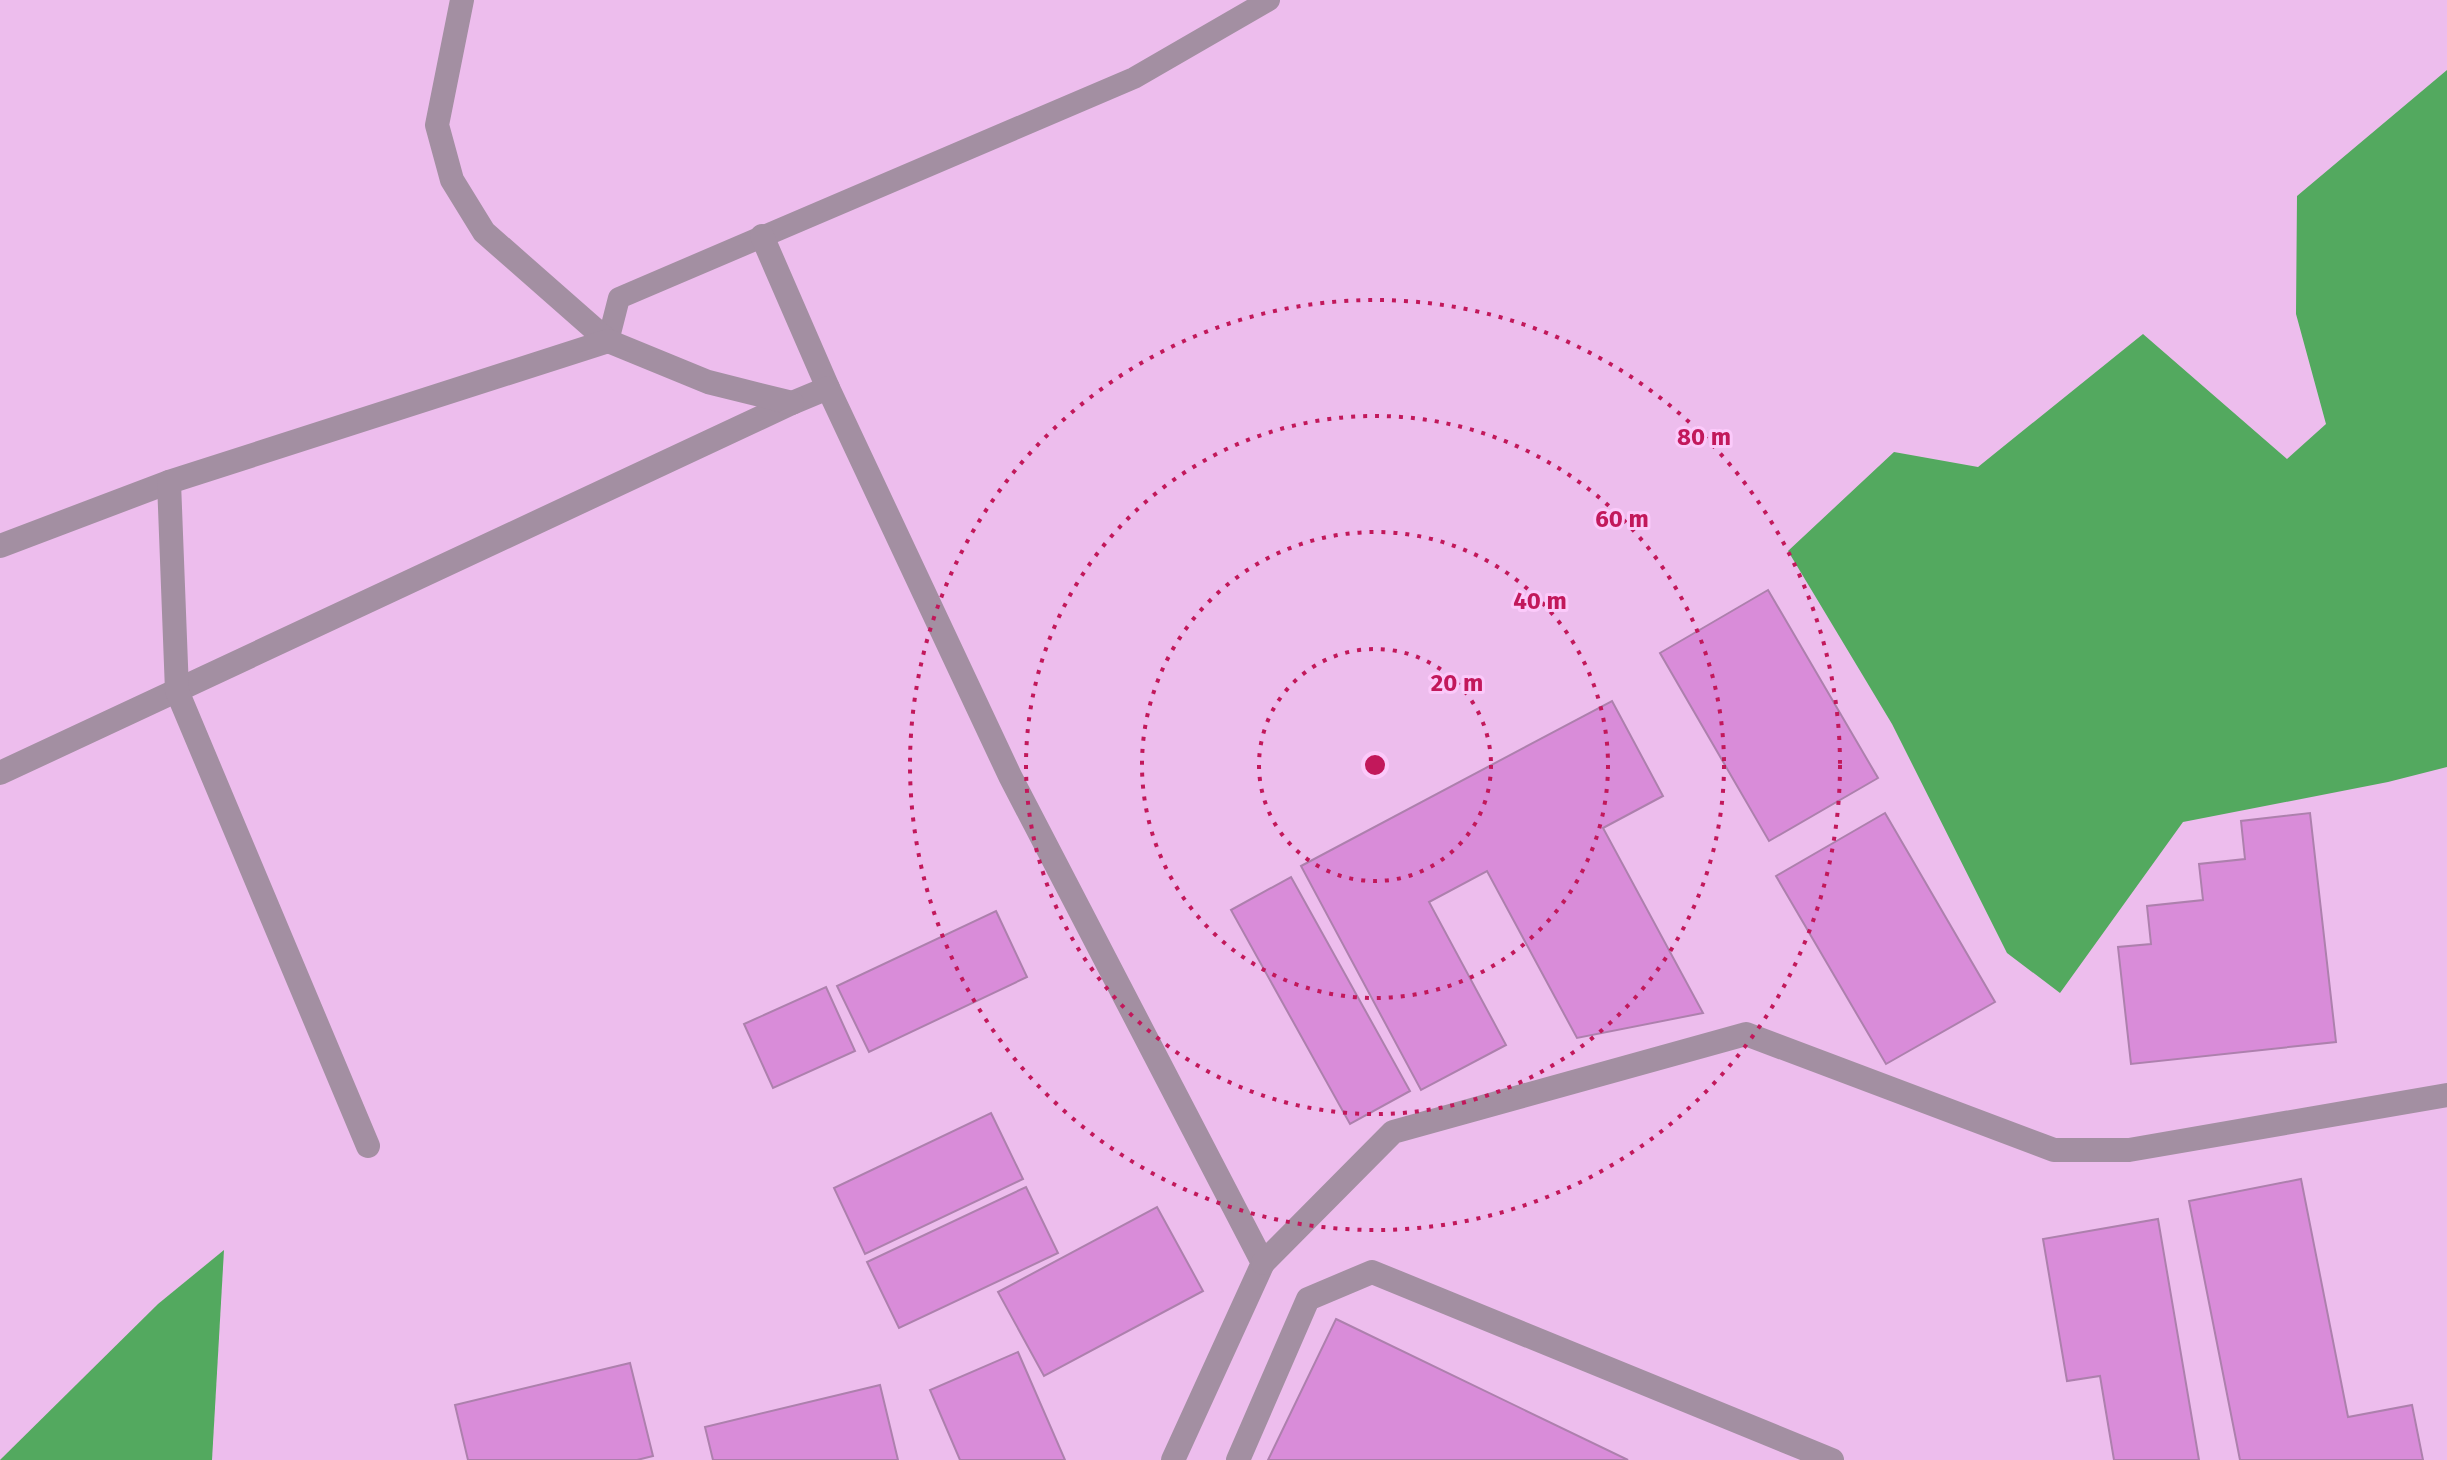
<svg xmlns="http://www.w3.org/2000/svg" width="2447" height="1460" viewBox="0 0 2447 1460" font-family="'Fira Sans',sans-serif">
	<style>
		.forest { fill: #53a95f }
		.building { fill: #d98cd9; stroke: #ad80ad; stroke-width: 2 }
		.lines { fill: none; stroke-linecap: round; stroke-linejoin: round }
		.service { stroke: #a38fa2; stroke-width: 22 }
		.minor { stroke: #a38fa2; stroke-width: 24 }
		.ring { fill: none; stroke: #c2185b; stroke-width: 4; stroke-dasharray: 4 8 }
		.centre { fill: #c2185b; stroke: #fbcafa; stroke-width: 4 }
		.ring-label { font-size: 24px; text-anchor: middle; font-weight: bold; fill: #c2185b; stroke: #fbcafa; stroke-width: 6; stroke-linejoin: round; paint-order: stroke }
	</style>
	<rect width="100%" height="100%" fill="#edbded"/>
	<g class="forest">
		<path d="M 2447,70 L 2447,767 L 2388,782 L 2183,822 L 2060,993 L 2007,953 L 1892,724 L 1788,551 L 1894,452 L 1978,467 L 2143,334 L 2287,459 L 2326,424 L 2296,314 L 2297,196 Z"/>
		<path d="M 224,1250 L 212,1460 L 0,1460 L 158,1304 Z"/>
	</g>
	<g class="building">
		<path d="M 1768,590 L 1878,778 L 1769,841 L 1660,653 Z"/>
		<path d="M 1612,701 L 1663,796 L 1603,828 L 1703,1013 L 1577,1038 L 1487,871 L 1429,902 L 1506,1045 L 1421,1090 L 1301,866 Z"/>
		<path d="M 1885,813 L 1995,1002 L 1886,1064 L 1776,876 Z"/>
		<path d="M 2310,813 L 2336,1042 L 2131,1064 L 2118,947 L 2151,944 L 2147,906 L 2203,900 L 2199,864 L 2245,859 L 2241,821 Z"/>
		<path d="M 1291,877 L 1410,1091 L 1350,1124 L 1231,910 Z"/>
		<path d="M 996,911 L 1027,977 L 869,1052 L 837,986 Z"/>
		<path d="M 826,987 L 855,1051 L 773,1088 L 744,1024 Z"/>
		<path d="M 991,1113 L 1023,1179 L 865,1254 L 834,1188 Z"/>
		<path d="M 2301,1179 L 2348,1417 L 2412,1405 L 2423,1460 L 2240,1460 L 2189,1201 Z"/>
		<path d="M 1026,1187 L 1058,1253 L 899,1328 L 867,1262 Z"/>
		<path d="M 1157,1207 L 1203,1291 L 1044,1376 L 998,1292 Z"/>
		<path d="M 2158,1219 L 2199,1460 L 2114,1460 L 2100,1376 L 2067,1381 L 2043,1239 Z"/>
		<path d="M 1336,1319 L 1628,1460 L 1268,1460 Z"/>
		<path d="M 1018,1352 L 1065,1460 L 960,1460 L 930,1390 Z"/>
		<path d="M 630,1363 L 653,1456 L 637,1460 L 468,1460 L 455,1405 Z"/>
		<path d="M 880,1385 L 898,1460 L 713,1460 L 705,1427 Z"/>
	</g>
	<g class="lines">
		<path class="service" d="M 608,341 L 619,298 L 1134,78 L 1269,0"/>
		<g class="minor">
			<path d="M 462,0 L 437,125 L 452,180 L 484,232 L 608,341"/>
			<path d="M 762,236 L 828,388"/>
			<path d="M 0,546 L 169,482"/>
			<path d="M 0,773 L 792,403 L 828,388 L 1010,776 L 1263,1263 L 1173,1460"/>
			<path d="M 368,1146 L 177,691 L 169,482 L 608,341 L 708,382 L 792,403"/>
			<path d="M 1263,1263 L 1393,1132 L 1746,1034 L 2054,1150 L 2129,1150 L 2447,1095"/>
			<path d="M 1238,1460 L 1308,1299 L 1372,1272 L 1832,1460"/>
		</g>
	</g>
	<g class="ring">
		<circle cx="1375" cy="765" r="116"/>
		<circle cx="1375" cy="765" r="233"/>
		<circle cx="1375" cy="765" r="349"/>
		<circle cx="1375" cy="765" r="465"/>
	</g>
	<circle cx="1375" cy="765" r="12" class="centre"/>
	<g class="ring-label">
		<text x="1704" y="445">80 m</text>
		<text x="1622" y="527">60 m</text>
		<text x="1540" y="609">40 m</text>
		<text x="1457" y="691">20 m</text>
	</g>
</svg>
